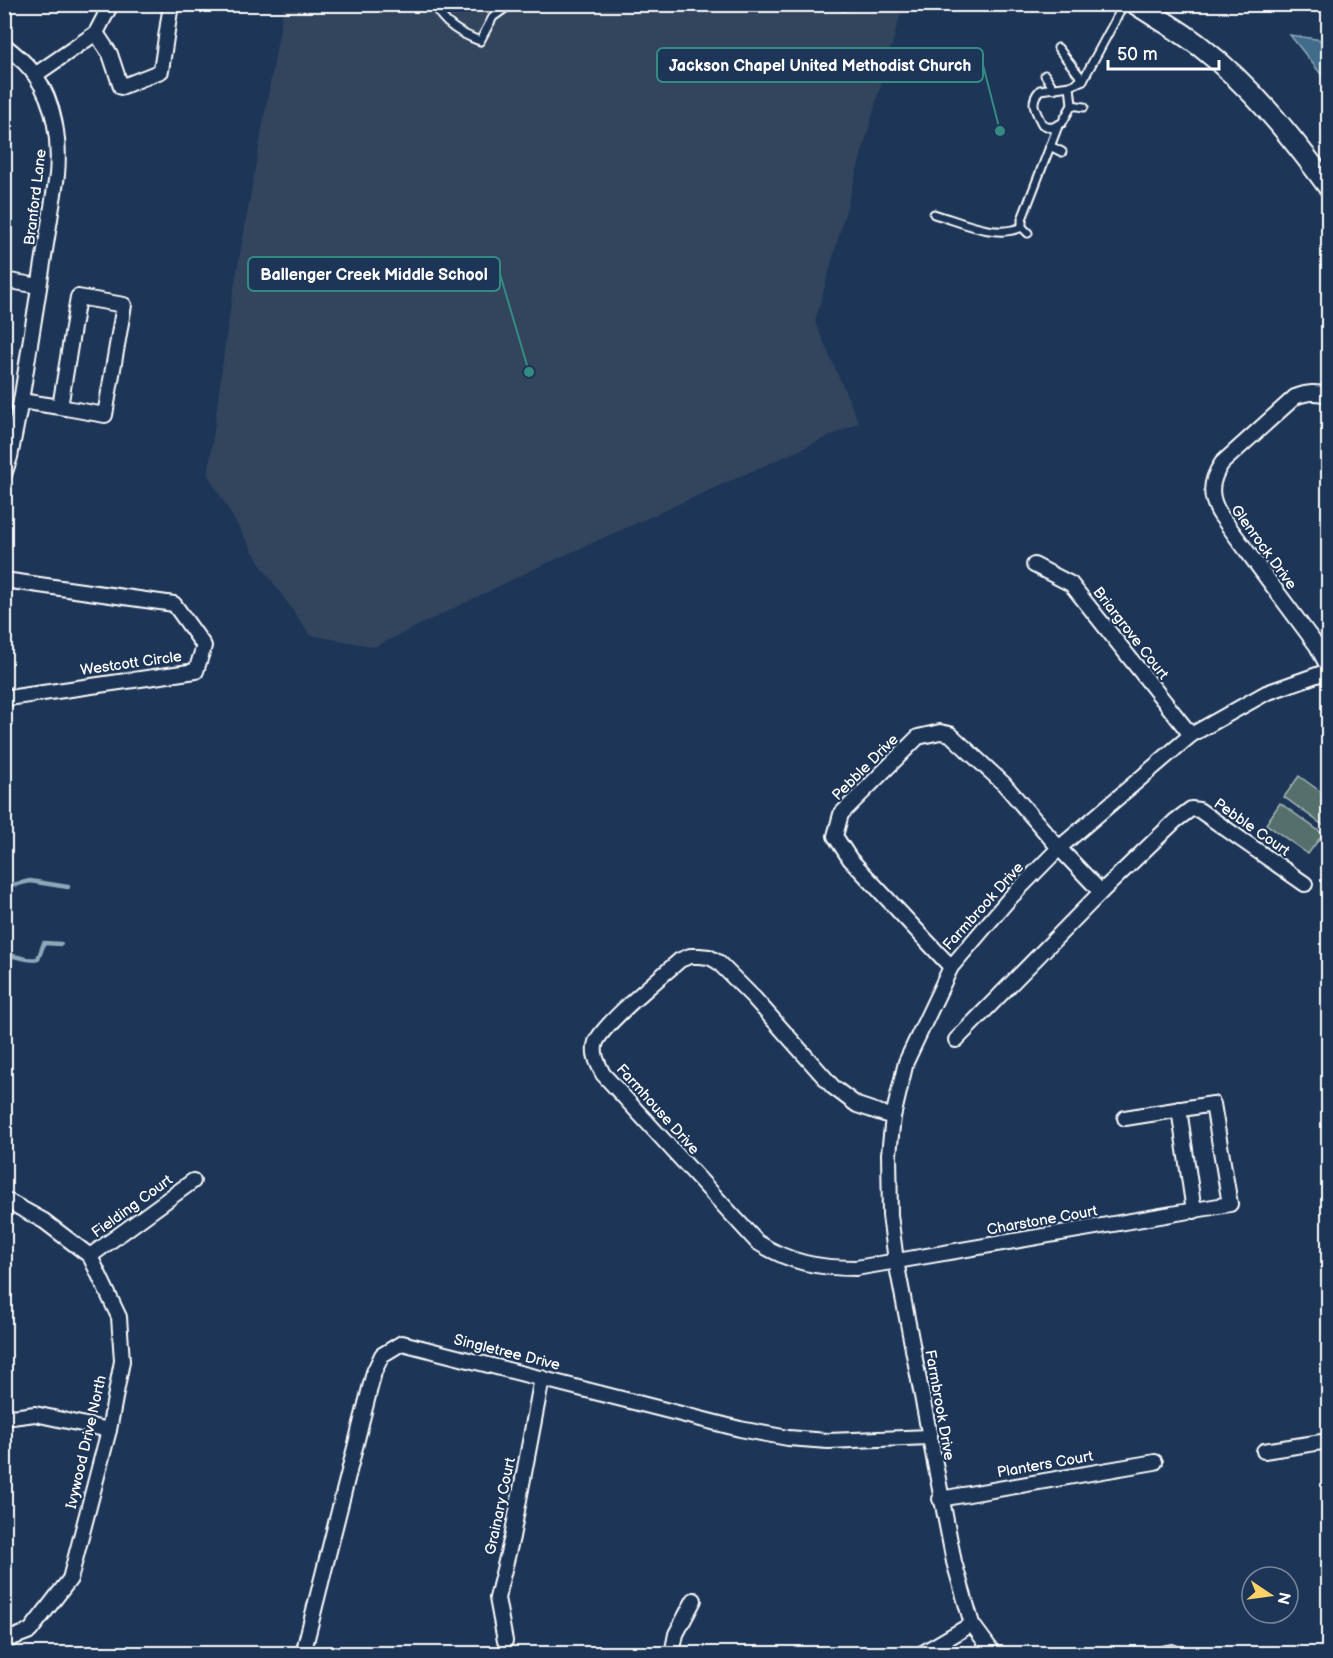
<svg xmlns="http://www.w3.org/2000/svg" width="1333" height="1658" viewBox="0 0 1333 1658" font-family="'Balsamiq Sans',sans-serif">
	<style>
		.built { fill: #31445d }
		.green { fill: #546f6c; stroke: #aab7b6; stroke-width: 1.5 }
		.water { fill: #436d8a; stroke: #8ea7b9; stroke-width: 1.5 }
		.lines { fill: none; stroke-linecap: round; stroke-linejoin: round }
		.stream { stroke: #8ea7b9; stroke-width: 4.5 }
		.lane-casing { stroke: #fff; stroke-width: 11 }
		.street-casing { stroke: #fff; stroke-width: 18 }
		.secondary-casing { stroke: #fff; stroke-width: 24 }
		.lane { stroke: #1d3557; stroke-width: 7 }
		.street { stroke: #1d3557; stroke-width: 14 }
		.secondary { stroke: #1d3557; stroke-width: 20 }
		.labels { text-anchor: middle; stroke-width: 4.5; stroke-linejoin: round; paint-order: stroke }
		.street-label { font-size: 15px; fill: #fff; stroke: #1d3557 }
		.leader { fill: none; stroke: #338b84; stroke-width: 2 }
		.callout-dot { fill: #338b84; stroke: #1d3557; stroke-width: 2 }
		.callout { fill: #1d3557; stroke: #338b84; stroke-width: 2 }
		.callout-label { font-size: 16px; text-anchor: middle; font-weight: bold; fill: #fff }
	</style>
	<rect width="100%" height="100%" fill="#1d3557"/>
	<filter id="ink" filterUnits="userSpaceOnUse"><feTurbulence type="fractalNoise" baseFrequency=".0167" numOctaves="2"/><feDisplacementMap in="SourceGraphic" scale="12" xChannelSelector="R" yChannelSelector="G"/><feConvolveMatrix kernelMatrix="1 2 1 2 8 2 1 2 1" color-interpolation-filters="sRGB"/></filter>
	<g filter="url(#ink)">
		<path class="built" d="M 284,5 L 903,5 L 815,322 L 859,423 L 532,570 L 375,647 L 310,635 L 262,567 L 208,475 L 228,322 Z"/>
		<g class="green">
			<path d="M 450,4 L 481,4 L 481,5 L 453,15 Z"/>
			<path d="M 1299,776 L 1328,797 L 1327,828 L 1284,797 Z"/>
			<path d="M 1280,803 L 1323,834 L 1308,854 L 1266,824 Z"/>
		</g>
		<path class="water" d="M 1290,35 L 1328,41 L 1328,83 Z"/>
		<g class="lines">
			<g class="stream">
				<path d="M 4,887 L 30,881 L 68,887"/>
				<path d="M 4,956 C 20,954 24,962 38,959 L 44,943 L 61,944"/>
			</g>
			<defs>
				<g id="lane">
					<path d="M 434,4 C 443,24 461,34 480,41 L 493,17 L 511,4"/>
					<path d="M 836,4 L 843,6 L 850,4"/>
					<path d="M 1058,48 L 1083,80"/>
					<path d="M 1045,75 L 1054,89"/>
					<path d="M 1070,86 L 1072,105 L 1062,123 L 1051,128 L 1042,124 C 1035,110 1029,102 1040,90 Z"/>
					<path d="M 1070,86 L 1083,80 L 1124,4"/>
					<path d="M 1072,105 L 1084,107"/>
					<path d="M 1050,146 L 1062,152"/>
					<path d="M 934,214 C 961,222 996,239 1022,227"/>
					<path d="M 1028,233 L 1022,227 L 1022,219 L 1058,126"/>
				</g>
				<g id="street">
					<path d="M 96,33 L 110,54 L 121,87 L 161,71 L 171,4"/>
					<path d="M 4,45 C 15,54 27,63 35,75 C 55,103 60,141 57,175 L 21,401 L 10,457 L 4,475"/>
					<path d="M 35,75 L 96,33 L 111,4"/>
					<path d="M 4,280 L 39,286"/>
					<path d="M 1328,395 C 1316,392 1308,392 1295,397 L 1222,463 C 1209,482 1209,498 1221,516 L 1317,646 L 1328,667"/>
					<path d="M 21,401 L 60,407 L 78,297 L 124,305 L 105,415 L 60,407"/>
					<path d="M 1034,565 L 1071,584 L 1191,735"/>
					<path d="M 4,580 L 174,604 L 204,646 L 196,671 L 8,698 L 4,693"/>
					<path d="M 951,967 L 850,859 L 835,836 L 841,814 L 918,737 L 940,732 L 950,734 L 1004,784 L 1059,848 L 1101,892"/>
					<path d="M 956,1040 L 1101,892 L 1175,821 L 1191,809 L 1199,810 L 1305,884"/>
					<path d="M 1179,1109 L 1194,1211"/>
					<path d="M 893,1117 L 857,1105 L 833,1087 L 754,998 L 718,962 L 709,957 L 699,956 L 690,956 L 680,960 C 661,977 605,1022 596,1042 C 592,1053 598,1064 603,1074 L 757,1242 C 790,1263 818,1268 856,1268 L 1230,1204 L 1213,1104 L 1125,1118"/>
					<path d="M 4,1199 L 44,1221 L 90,1256 L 119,1317 L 122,1361 L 109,1430 L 70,1579 L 30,1631 L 4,1641"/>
					<path d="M 90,1256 L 193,1181"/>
					<path d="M 4,1418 L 35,1414 L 109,1430"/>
					<path d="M 1264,1451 L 1328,1441"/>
					<path d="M 940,1499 L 1155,1462"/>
					<path d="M 505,1641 L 497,1598 L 512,1537 L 542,1378"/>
					<path d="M 303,1654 L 374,1372 L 382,1355 L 402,1343 L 740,1429 L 788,1438 L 828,1441 L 930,1437"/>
					<path d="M 672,1654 L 676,1634 L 694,1600"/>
					<path d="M 921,1654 L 972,1624"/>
					<path d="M 994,1654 L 972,1624 L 954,1562 L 896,1261 L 890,1215 L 889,1154 L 893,1117 L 906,1062 L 951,967 L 1009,899 L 1059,848 L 1191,735 L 1266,693 L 1328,671"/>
					<path d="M 1162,1654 L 1172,1652 L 1172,1654"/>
				</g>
				<path id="secondary" d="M 1136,4 C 1157,18 1181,31 1201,47 C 1251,86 1291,136 1328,186"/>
			</defs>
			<use href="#lane" class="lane-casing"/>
			<use href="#street" class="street-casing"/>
			<use href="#secondary" class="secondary-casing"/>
			<use href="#lane" class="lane"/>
			<use href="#street" class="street"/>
			<use href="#secondary" class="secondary"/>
		</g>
	</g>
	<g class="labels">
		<g class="street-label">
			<text transform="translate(35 197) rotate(-83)" y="5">Branford Lane</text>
			<text transform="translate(1264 547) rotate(54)" y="5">Glenrock Drive</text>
			<text transform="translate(1131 633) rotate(52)" y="5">Briargrove Court</text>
			<text transform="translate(131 663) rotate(-8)" y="5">Westcott Circle</text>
			<text transform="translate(865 767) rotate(-45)" y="5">Pebble Drive</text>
			<text transform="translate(1252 827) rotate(35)" y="5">Pebble Court</text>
			<text transform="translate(983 906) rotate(-48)" y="5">Farmbrook Drive</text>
			<text transform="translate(658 1109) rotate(48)" y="5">Farmhouse Drive</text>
			<text transform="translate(132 1206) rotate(-36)" y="5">Fielding Court</text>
			<text transform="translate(1042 1220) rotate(-10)" y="5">Charstone Court</text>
			<text transform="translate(507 1352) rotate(14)" y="5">Singletree Drive</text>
			<text transform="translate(940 1405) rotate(80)" y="5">Farmbrook Drive</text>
			<text transform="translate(86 1442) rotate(-77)" y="5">Ivywood Drive North</text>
			<text transform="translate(1045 1464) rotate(-10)" y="5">Planters Court</text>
			<text transform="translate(500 1506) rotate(-78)" y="5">Grainary Court</text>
		</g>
	</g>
	<path class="leader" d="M1000 131L983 65M529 372L500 274"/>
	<g class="callout-dot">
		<circle cx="1000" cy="131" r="6"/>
		<circle cx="529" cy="372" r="6"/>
	</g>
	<g class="callout">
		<rect x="657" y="48" width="326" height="34" rx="6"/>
		<rect x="248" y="257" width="252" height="34" rx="6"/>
	</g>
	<g class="callout-label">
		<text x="820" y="71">Jackson Chapel United Methodist Church</text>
		<text x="374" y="280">Ballenger Creek Middle School</text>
	</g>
	<rect width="1333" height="1658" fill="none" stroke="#1d3557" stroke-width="24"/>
	<rect x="12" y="12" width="1309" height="1634" fill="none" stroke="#fff" stroke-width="2" filter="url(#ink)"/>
	<g transform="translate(1270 1595) rotate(103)"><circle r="28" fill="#1d3557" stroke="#77869a" stroke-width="1.5"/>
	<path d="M0-4.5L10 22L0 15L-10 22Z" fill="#ffd166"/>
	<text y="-9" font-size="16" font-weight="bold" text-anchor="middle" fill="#ffffff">N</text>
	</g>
	<path d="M1108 60v9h111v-9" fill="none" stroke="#ffffff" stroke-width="3"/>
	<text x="1117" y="60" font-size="18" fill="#ffffff" stroke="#1d3557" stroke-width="4.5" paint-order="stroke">50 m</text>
</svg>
